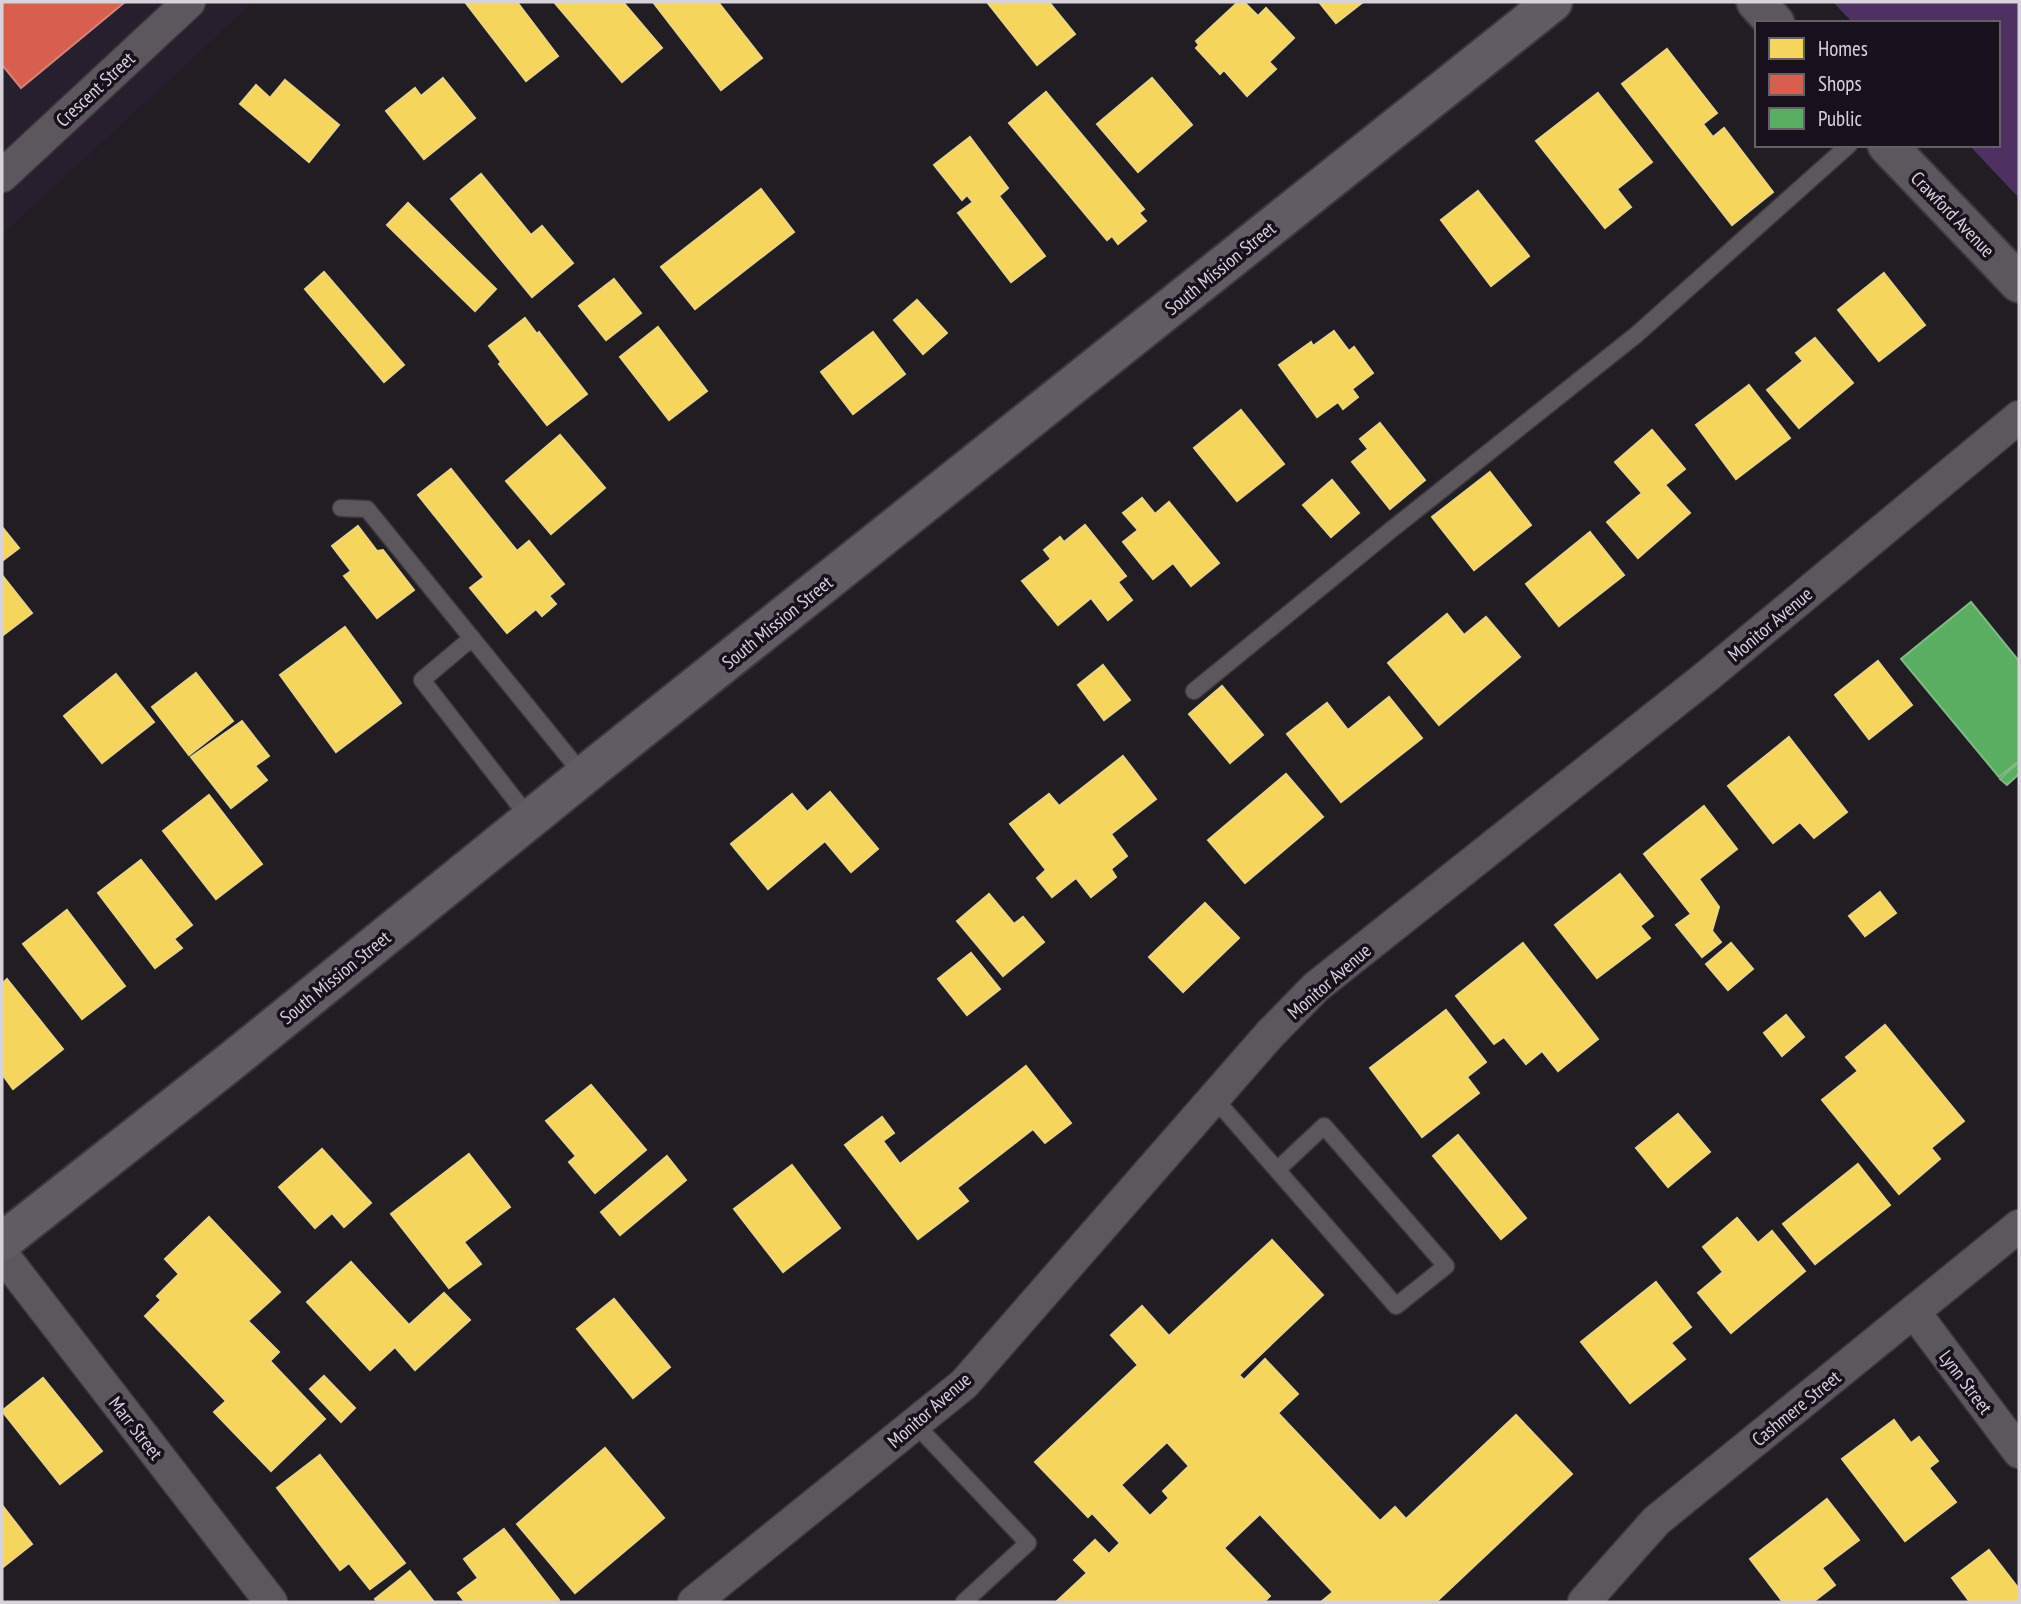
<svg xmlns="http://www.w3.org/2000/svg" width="2021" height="1604" viewBox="0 0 2021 1604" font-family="'PT Sans Narrow',sans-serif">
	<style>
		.built { fill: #271f2e }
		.green { fill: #4d3161 }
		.homes { fill: #f6d55c; stroke: #edd482; stroke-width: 2; fill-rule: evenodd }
		.shops { fill: #d6604d; stroke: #d78278; stroke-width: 2 }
		.public { fill: #5aae61; stroke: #80b986; stroke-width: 2 }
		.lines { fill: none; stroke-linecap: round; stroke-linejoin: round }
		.service-casing { stroke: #3b383d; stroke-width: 19 }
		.minor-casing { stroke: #3b383d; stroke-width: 35 }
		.tertiary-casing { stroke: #3b383d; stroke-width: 42 }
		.secondary-casing { stroke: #3b383d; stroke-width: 42 }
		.service { stroke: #5a585c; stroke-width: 16 }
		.minor { stroke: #5a585c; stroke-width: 32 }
		.tertiary { stroke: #5a585c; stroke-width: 38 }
		.secondary { stroke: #605c63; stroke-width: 38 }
		.labels { text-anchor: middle; stroke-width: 7; stroke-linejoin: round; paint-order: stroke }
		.street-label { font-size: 19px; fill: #d8d3db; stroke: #18111c }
	</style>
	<rect width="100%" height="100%" fill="#201d23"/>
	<path class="built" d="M 2,2 L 253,2 L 2,235 Z"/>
	<path class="green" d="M 1833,2 L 2019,2 L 2019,198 L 1969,145 L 1998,145 L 1998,23 L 1853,23 Z"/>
	<g class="homes">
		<path d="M 465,2 L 517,2 L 558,56 L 526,81 Z"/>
		<path d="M 554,2 L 623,2 L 662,48 L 622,82 Z"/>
		<path d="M 653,2 L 718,2 L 762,58 L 721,90 Z"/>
		<path d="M 987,2 L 1049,2 L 1075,34 L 1037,65 Z"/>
		<path d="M 1238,2 L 1244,2 L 1258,16 L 1266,8 L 1294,38 L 1269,62 L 1276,69 L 1247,96 L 1224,70 L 1220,74 L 1196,48 L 1199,45 L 1196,41 Z"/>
		<path d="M 1319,2 L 1363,2 L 1336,23 Z"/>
		<path d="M 1667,49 L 1717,113 L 1703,124 L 1713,137 L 1724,128 L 1773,192 L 1732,225 L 1622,84 Z"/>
		<path d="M 443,78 L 475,118 L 424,159 L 386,111 L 415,88 L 421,96 Z"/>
		<path d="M 1152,78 L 1192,125 L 1138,172 L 1097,124 Z"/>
		<path d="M 285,80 L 339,125 L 309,162 L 240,104 L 256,85 L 270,98 Z"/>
		<path d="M 1046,92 L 1144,209 L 1139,213 L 1146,221 L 1118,244 L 1112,236 L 1107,240 L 1009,123 Z"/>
		<path d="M 1598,93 L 1652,162 L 1617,189 L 1631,207 L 1605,228 L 1536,141 Z"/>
		<path d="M 970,137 L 1008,188 L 999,196 L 1045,256 L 1011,282 L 958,213 L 973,202 L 967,195 L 962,200 L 934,165 Z"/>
		<path d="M 481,174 L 531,235 L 542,226 L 573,263 L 532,297 L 451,199 Z"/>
		<path d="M 761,189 L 794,232 L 695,309 L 661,267 Z"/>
		<path d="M 1478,191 L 1529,256 L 1491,286 L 1441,220 Z"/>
		<path d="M 408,203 L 496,289 L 475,311 L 387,225 Z"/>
		<path d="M 324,272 L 404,365 L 384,382 L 305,289 Z"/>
		<path d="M 1884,273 L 1925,325 L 1879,361 L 1838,310 Z"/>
		<path d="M 614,279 L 641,313 L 606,340 L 579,306 Z"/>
		<path d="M 917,300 L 947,333 L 923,354 L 894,320 Z"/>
		<path d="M 525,318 L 537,334 L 539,332 L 587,394 L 547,425 L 499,364 L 501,362 L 489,346 Z"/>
		<path d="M 658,327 L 707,391 L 669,420 L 620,357 Z"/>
		<path d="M 1334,331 L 1349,351 L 1354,347 L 1373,373 L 1352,389 L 1358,397 L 1343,409 L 1338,402 L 1317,417 L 1279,365 L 1311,342 L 1313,346 Z"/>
		<path d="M 873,332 L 905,374 L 853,414 L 821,372 Z"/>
		<path d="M 1815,338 L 1853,383 L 1799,428 L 1767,390 L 1803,361 L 1796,353 Z"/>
		<path d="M 1749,385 L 1790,438 L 1736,479 L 1696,425 Z"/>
		<path d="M 1241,410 L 1284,464 L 1237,501 L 1194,448 Z"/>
		<path d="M 1380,423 L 1425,480 L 1390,509 L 1352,462 L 1368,449 L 1360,439 Z"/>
		<path d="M 1652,430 L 1685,469 L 1665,485 L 1690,513 L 1638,558 L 1607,522 L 1642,493 L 1615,462 Z"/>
		<path d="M 560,435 L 605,488 L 551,534 L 506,481 Z"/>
		<path d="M 451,469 L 517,551 L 529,541 L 564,584 L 549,596 L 556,604 L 542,616 L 536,609 L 507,633 L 470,588 L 484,577 L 418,495 Z"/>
		<path d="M 1490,472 L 1531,525 L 1474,570 L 1432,517 Z"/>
		<path d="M 1332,480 L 1359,513 L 1331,537 L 1303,505 Z"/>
		<path d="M 1142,498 L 1155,514 L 1169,502 L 1219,563 L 1191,586 L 1173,563 L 1153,579 L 1123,542 L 1138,530 L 1123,513 Z"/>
		<path d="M 1085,525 L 1126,576 L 1118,582 L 1132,600 L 1108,620 L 1091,598 L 1058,625 L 1022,581 L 1051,559 L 1044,550 L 1060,537 L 1064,542 Z"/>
		<path d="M 358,526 L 377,551 L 383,550 L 414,590 L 377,618 L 344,576 L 351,571 L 332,546 Z"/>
		<path d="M 2,527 L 19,548 L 2,561 Z"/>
		<path d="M 1590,532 L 1624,575 L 1559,626 L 1526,584 Z"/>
		<path d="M 2,575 L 32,613 L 2,636 Z"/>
		<path d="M 1447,614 L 1464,635 L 1486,617 L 1520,657 L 1439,725 L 1388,663 Z"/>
		<path d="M 345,627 L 401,703 L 336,752 L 280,675 Z"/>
		<path d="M 1878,661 L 1912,705 L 1869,739 L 1835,695 Z"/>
		<path d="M 1103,665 L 1130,700 L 1104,720 L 1078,685 Z"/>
		<path d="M 196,673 L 233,721 L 189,755 L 152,707 Z"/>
		<path d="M 116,674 L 154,722 L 102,763 L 64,716 Z"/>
		<path d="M 1222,686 L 1263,735 L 1230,763 L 1189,714 Z"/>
		<path d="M 1389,697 L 1422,738 L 1341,802 L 1287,734 L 1327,703 L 1348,730 Z"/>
		<path d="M 242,721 L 269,756 L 255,766 L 267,780 L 231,808 L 191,757 Z"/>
		<path d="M 1789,737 L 1847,812 L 1814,838 L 1800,822 L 1773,843 L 1728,786 Z"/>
		<path d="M 1123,756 L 1156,799 L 1111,834 L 1127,856 L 1111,869 L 1116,877 L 1091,897 L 1076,878 L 1052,897 L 1037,878 L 1046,870 L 1010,824 L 1049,794 L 1059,806 Z"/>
		<path d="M 1286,774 L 1323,817 L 1245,883 L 1208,840 Z"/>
		<path d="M 830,792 L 878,849 L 851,872 L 825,841 L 768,889 L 731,844 L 792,794 L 807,812 Z"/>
		<path d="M 209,795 L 262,864 L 216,899 L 163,831 Z"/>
		<path d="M 1704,806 L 1737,849 L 1699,879 L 1719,907 L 1712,931 L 1721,942 L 1702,957 L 1676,925 L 1691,914 L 1644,854 Z"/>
		<path d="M 141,860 L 192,925 L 174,939 L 182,948 L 155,968 L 98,893 Z"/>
		<path d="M 1620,874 L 1653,916 L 1640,926 L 1650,938 L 1597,978 L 1555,925 Z"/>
		<path d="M 1880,892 L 1896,913 L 1865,936 L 1849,916 Z"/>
		<path d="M 989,894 L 1014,924 L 1023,917 L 1044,942 L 1003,976 L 957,921 Z"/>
		<path d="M 1205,903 L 1239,938 L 1183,992 L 1149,957 Z"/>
		<path d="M 67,910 L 125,986 L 82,1019 L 23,944 Z"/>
		<path d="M 1523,943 L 1598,1039 L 1558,1071 L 1542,1051 L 1526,1064 L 1504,1037 L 1494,1044 L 1456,996 Z"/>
		<path d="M 1731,943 L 1753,969 L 1728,990 L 1706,964 Z"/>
		<path d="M 971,953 L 1000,989 L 967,1015 L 938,979 Z"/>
		<path d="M 7,979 L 63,1049 L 13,1089 L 2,1074 L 2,984 Z"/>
		<path d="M 1446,1010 L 1486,1062 L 1467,1077 L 1479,1093 L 1422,1137 L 1370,1068 Z"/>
		<path d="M 1786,1015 L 1804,1037 L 1782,1056 L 1764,1033 Z"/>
		<path d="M 1885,1025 L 1964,1121 L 1931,1148 L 1940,1159 L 1899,1194 L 1822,1100 L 1858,1071 L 1846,1057 Z"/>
		<path d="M 1026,1066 L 1071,1123 L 1045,1143 L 1033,1129 L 957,1188 L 968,1201 L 918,1239 L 845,1145 L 882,1117 L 894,1133 L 883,1141 L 900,1164 Z"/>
		<path d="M 591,1085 L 646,1150 L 595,1193 L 569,1162 L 576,1156 L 546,1121 Z"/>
		<path d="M 1678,1114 L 1710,1152 L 1668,1187 L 1636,1148 Z"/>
		<path d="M 1458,1135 L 1526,1218 L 1501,1239 L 1433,1156 Z"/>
		<path d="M 322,1149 L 371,1203 L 344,1227 L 332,1213 L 315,1228 L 279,1187 Z"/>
		<path d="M 469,1154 L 510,1207 L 464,1242 L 481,1264 L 449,1288 L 391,1214 Z"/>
		<path d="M 667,1156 L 686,1180 L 620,1235 L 601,1212 Z"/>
		<path d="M 1858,1164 L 1890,1205 L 1815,1264 L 1783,1224 Z"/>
		<path d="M 792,1165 L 840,1228 L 783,1272 L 734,1209 Z"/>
		<path d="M 209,1217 L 280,1292 L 248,1321 L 279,1352 L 270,1361 L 325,1419 L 271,1471 L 214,1412 L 226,1401 L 145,1316 L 161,1300 L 157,1296 L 179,1274 L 165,1259 Z"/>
		<path d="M 1737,1218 L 1758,1243 L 1772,1231 L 1805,1271 L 1731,1333 L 1698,1293 L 1723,1272 L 1703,1247 Z"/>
		<path d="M 1272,1240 L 1323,1295 L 1239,1375 L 1244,1380 L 1265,1359 L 1298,1394 L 1278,1413 L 1380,1521 L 1395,1507 L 1406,1519 L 1516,1415 L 1572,1474 L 1436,1602 L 1321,1602 L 1333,1592 L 1260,1514 L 1224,1548 L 1270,1596 L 1264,1602 L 1056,1602 L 1087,1573 L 1074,1560 L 1095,1540 L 1109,1554 L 1120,1543 L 1092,1513 L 1088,1517 L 1035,1462 L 1138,1365 L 1111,1335 L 1142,1306 L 1169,1336 ZM 1167,1442 L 1189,1466 L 1163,1491 L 1169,1498 L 1150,1516 L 1121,1485 Z"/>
		<path d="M 351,1262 L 409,1325 L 444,1293 L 470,1320 L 415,1370 L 395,1347 L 370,1370 L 307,1302 Z"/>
		<path d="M 1656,1282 L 1691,1327 L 1671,1343 L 1685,1359 L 1630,1403 L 1581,1342 Z"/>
		<path d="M 614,1299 L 670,1367 L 633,1398 L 577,1329 Z"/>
		<path d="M 324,1376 L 355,1408 L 341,1422 L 310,1389 Z"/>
		<path d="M 43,1378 L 102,1451 L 60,1484 L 2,1411 Z"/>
		<path d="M 1894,1420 L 1911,1443 L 1919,1437 L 1938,1461 L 1929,1468 L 1956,1502 L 1905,1541 L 1842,1459 Z"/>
		<path d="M 605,1448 L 664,1518 L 575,1593 L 517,1524 Z"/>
		<path d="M 320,1455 L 405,1563 L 370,1589 L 349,1563 L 340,1570 L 277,1488 Z"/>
		<path d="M 1827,1499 L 1859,1540 L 1822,1568 L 1835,1585 L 1813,1602 L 1783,1602 L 1750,1559 Z"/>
		<path d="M 2,1505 L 32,1544 L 2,1568 Z"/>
		<path d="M 504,1529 L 559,1600 L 557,1602 L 465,1602 L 458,1593 L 478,1578 L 464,1559 Z"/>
		<path d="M 1989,1550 L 2019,1589 L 2019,1602 L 1970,1602 L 1952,1578 Z"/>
		<path d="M 410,1571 L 434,1602 L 377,1602 L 375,1599 Z"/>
	</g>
	<path class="shops" d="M 2,2 L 125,2 L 21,88 L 2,65 Z"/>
	<g class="public">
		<path d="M 1971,602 L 2019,661 L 2019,761 L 1999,777 L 1901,659 Z"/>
		<path d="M 2019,762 L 2019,774 L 2007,785 L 2000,779 Z"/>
	</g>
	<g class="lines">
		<defs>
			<g id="service">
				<path d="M 341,508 L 367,509 L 584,776"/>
				<path d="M 472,638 L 422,680 L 530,819"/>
				<path d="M 1194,691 L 1391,530 L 1636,335 L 1849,145"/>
				<path d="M 1214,1098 L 1396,1306 L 1446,1266 L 1324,1126 L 1277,1170"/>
				<path d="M 915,1424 L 1028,1543 L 964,1602"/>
			</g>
			<g id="minor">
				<path d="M 2,176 L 189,2"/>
				<path d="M 2,1254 L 271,1602"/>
				<path d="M 1914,1312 L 2019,1452"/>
				<path d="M 694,1602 L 964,1384 L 1270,1034 L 1316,987 L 1706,677 L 2019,417"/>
				<path d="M 1584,1602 L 1656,1521 L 2019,1226"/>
			</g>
			<g id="tertiary">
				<path d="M 1756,2 L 1775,23"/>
				<path d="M 1887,145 L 2019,283"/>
			</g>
			<path id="secondary" d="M 2,1242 L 229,1063 L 598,764 L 1553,2"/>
		</defs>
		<use href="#service" class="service-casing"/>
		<use href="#minor" class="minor-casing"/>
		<use href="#tertiary" class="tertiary-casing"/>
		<use href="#secondary" class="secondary-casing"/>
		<use href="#service" class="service"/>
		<use href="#minor" class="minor"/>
		<use href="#tertiary" class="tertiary"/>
		<use href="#secondary" class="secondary"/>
	</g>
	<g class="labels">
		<g class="street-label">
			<text transform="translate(95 89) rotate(-43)" y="7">Crescent Street</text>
			<text transform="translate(1953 214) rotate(46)" y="7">Crawford Avenue</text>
			<text transform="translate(1220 268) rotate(-39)" y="7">South Mission Street</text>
			<text transform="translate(777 622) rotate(-39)" y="7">South Mission Street</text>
			<text transform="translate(1770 624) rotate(-40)" y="7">Monitor Avenue</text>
			<text transform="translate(335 977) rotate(-39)" y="7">South Mission Street</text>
			<text transform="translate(1329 981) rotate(-41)" y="7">Monitor Avenue</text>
			<text transform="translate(1966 1382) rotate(53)" y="7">Lynn Street</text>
			<text transform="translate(1796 1408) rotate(-39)" y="7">Cashmere Street</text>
			<text transform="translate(929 1410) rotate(-41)" y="7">Monitor Avenue</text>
			<text transform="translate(136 1428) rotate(52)" y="7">Marr Street</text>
		</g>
	</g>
	<rect width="2021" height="1604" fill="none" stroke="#d8d3db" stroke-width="7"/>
	<rect x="1755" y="21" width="245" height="126" fill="#18111c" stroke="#655f68" stroke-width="2"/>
	<rect x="1769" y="38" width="35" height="21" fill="#f6d55c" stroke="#655f68" stroke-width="2"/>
	<text x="1818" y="56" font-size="21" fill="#d8d3db">Homes</text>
	<rect x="1769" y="74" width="35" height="21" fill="#d6604d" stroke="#655f68" stroke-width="2"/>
	<text x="1818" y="91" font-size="21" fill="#d8d3db">Shops</text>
	<rect x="1769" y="108" width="35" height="21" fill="#5aae61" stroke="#655f68" stroke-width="2"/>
	<text x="1818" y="126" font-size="21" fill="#d8d3db">Public</text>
</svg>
